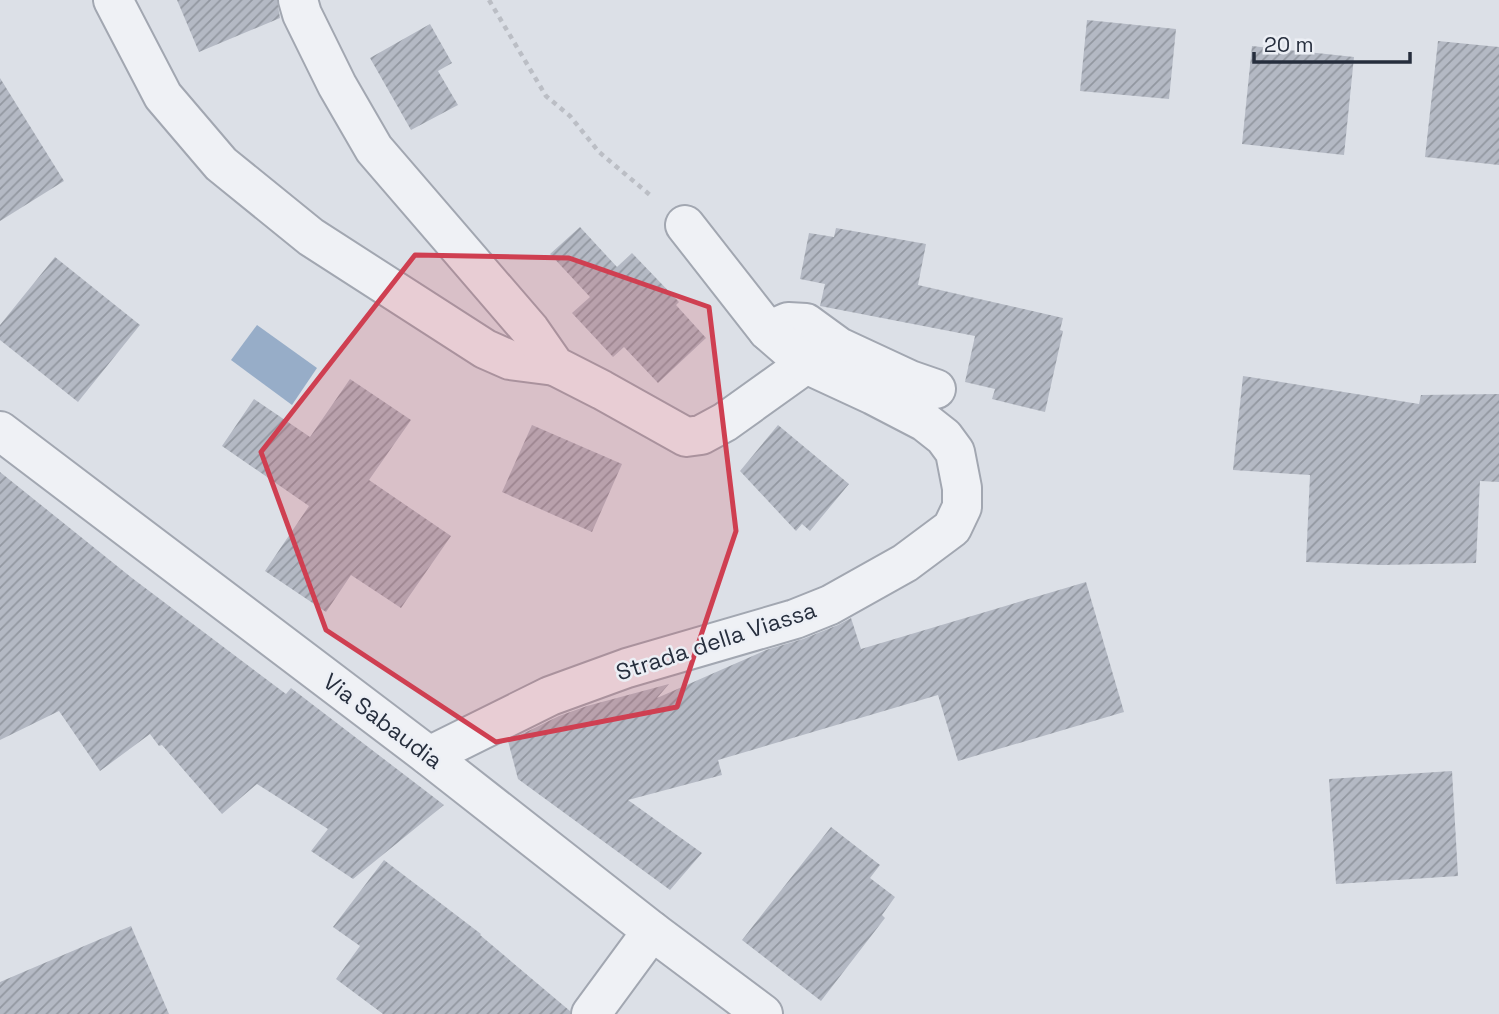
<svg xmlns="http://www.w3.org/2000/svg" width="1499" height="1014" viewBox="0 0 1499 1014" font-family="'Space Grotesk',sans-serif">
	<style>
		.water { fill: #97adc8 }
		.building { fill: url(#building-hatch) }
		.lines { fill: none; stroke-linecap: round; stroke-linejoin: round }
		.minor-casing { stroke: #a2a7b1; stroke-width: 42 }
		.path { stroke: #bbbec5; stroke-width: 4.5; stroke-dasharray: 5 5; stroke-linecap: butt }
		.minor { stroke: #eff1f5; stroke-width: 38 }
		.marked { fill: #cf3f51; fill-opacity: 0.2; stroke: #cf3f51; stroke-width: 5; stroke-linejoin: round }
		.labels { text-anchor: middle; stroke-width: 5; stroke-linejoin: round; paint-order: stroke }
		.street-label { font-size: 23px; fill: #262e3d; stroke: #eceff5 }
	</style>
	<defs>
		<pattern id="building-hatch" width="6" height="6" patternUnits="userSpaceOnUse" patternTransform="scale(1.75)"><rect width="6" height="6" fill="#b4b9c4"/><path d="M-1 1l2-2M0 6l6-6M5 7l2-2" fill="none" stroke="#9297a0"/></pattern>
	</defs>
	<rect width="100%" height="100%" fill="#dce0e7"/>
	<path class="water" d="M 257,325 L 317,368 L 292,405 L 231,360 Z"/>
	<g class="building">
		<path d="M 177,0 L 277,0 L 280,18 L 199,52 Z"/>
		<path d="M 1087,20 L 1176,29 L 1169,99 L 1080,91 Z"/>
		<path d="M 430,24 L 452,63 L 438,71 L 458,105 L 411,130 L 370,58 Z"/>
		<path d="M 1438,41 L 1499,47 L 1499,165 L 1425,157 Z"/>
		<path d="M 1252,46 L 1354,57 L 1344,155 L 1242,144 Z"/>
		<path d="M 0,78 L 64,181 L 0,221 Z"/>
		<path d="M 580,227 L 617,267 L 632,253 L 679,302 L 676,305 L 706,338 L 658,383 L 624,347 L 613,357 L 572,313 L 590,297 L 550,254 Z"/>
		<path d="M 836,228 L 926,244 L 918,285 L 1063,318 L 1060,330 L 1063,331 L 1045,412 L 992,399 L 995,389 L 965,382 L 975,336 L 820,306 L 825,284 L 800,279 L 809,233 L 834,237 Z"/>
		<path d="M 55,257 L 140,325 L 78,402 L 0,340 L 0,325 Z"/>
		<path d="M 1243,376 L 1419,404 L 1421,395 L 1499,394 L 1499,482 L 1480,481 L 1476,563 L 1382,565 L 1306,562 L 1310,475 L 1233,470 Z"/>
		<path d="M 350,379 L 411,420 L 369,480 L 451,536 L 401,608 L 351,575 L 326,612 L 265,571 L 309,506 L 222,446 L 254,399 L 310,437 Z"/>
		<path d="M 532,425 L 622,464 L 592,532 L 502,492 Z"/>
		<path d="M 778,425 L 849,484 L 810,531 L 802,524 L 796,531 L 740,471 Z"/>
		<path d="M 0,472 L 132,578 L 286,694 L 291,688 L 444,805 L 353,879 L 311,851 L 328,829 L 257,784 L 222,814 L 162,745 L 159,746 L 150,734 L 100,771 L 59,711 L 0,740 Z"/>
		<path d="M 1086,582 L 1124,712 L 958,761 L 938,695 L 718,760 L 722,775 L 628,800 L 702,853 L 670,890 L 518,779 L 508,741 L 559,716 L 587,706 L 669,684 L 657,698 L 766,650 L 803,639 L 838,625 L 851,618 L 861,649 Z"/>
		<path d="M 1452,771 L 1458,876 L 1336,884 L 1329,779 Z"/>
		<path d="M 831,827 L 880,865 L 870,878 L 895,897 L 882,915 L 885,918 L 821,1001 L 742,940 Z"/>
		<path d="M 384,860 L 481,934 L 480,935 L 570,1011 L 570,1014 L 383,1014 L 336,979 L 360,946 L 333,927 Z"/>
		<path d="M 131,926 L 169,1014 L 0,1014 L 0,982 Z"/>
	</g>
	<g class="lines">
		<defs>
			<g id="minor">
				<path d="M 113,0 L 163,96 L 221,164 L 311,237 L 485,349 L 510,360 L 555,366"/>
				<path d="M 298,0 L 302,14 L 337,85 L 374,149 L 530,330 L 555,366 L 602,390 L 686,437 L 701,435 L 725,422 L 806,364"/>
				<path d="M 768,331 L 788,322 L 806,323 L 839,347 L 910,380 L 936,389"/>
				<path d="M 0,431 L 429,756 L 652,931 L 763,1014"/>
				<path d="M 429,756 L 550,696 L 627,668 L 795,619 L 830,605 L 905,563 L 952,528 L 962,507 L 962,488 L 955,452 L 944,437 L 925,422 L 873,395 L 806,364 L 768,331 L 685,225"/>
				<path d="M 591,1014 L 652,931"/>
			</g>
		</defs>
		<use href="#minor" class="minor-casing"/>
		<path class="path" d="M 489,0 L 546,96 L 570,116 L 599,152 L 650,195"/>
		<use href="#minor" class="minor"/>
	</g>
	<path class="marked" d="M 415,255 L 569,258 L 709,307 L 736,531 L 677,707 L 496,742 L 326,630 L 261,452 Z"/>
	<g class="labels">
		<g class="street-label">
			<text transform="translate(716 641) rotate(-18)" y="8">Strada della Viassa</text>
			<text transform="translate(383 721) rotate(37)" y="8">Via Sabaudia</text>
		</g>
	</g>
	<path d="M1254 52v10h156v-10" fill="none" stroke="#262e3d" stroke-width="3.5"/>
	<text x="1264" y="52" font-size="21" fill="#262e3d" stroke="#eceff5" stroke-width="5" paint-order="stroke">20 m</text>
</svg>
